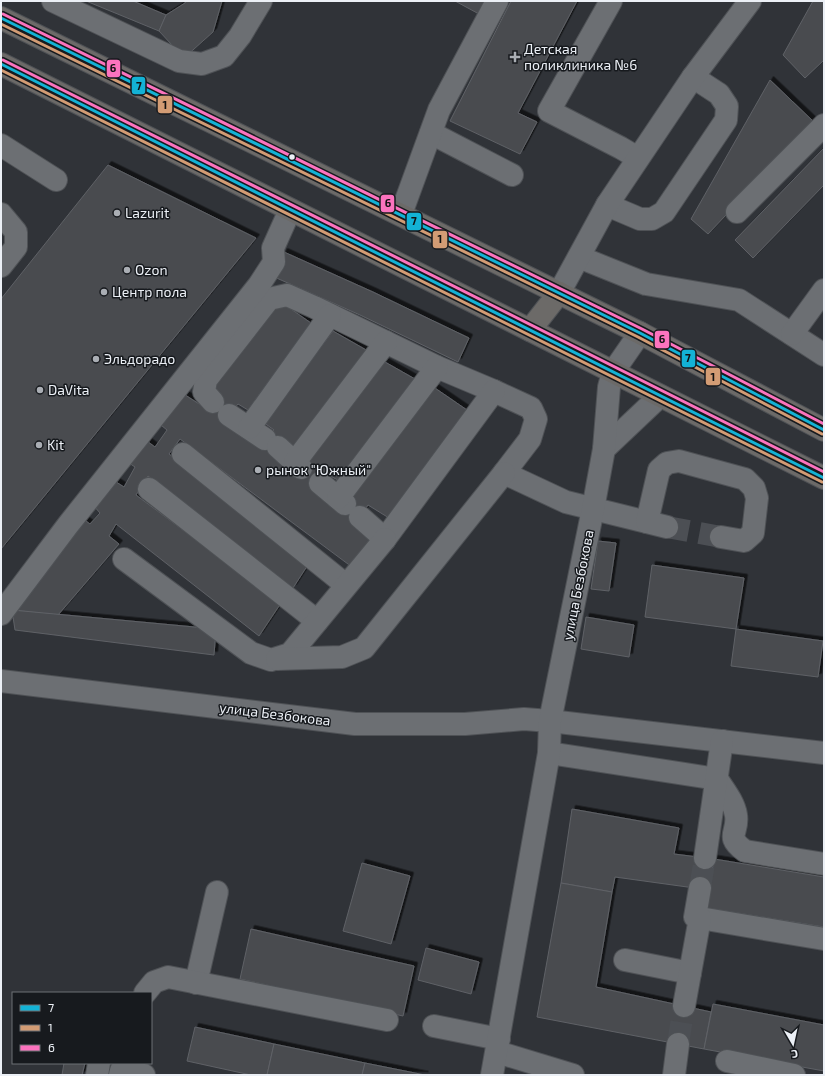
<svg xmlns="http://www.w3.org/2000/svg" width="825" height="1076" viewBox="0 0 825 1076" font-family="'Exo 2',sans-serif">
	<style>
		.building { fill: #494c50; stroke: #5f6166; filter: url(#shadow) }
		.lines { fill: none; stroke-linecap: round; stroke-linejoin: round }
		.minor-tunnel { stroke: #4c4f54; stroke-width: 22; stroke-dasharray: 22 11; stroke-linecap: butt }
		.minor-casing { stroke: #4f5256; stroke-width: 24 }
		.major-casing { stroke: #4f5256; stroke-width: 24 }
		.minor { stroke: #6c6f73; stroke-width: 22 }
		.major { stroke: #6c6a68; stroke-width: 22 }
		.bus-1-casing { stroke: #171a1e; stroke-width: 6 }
		.bus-2-casing { stroke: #171a1e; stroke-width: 6 }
		.bus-3-casing { stroke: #171a1e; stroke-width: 6 }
		.bus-1 { stroke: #13b2d5; stroke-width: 3 }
		.bus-2 { stroke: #d39c74; stroke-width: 3 }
		.bus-3 { stroke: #fc73be; stroke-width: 3 }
		.poi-dot { fill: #aaaeb4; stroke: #171a1e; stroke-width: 1.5 }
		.bus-dot { fill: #ecf0f6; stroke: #171a1e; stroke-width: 1.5 }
		.labels { text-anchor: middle; stroke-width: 3; stroke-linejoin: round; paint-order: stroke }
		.poi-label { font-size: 14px; fill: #ecf0f6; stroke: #171a1e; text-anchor: start }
		.street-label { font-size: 14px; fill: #ecf0f6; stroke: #171a1e }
		.line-badge { stroke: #171a1e; stroke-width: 1.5 }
		.pale-badge-label { font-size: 11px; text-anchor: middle; font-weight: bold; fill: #111 }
	</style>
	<defs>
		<filter id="shadow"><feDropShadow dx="3.5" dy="-3.5" stdDeviation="0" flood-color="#0009"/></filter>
	</defs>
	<rect width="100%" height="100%" fill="#303338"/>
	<g class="building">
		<path d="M 86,1 L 133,1 L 166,15 L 159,31 Z"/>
		<path d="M 186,1 L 222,1 L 213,32 L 184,58 L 159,31 L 166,15 L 185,3 Z"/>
		<path d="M 455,1 L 486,1 L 479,14 Z"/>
		<path d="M 511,1 L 577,1 L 518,113 L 537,122 L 520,154 L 450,121 Z"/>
		<path d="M 813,1 L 824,1 L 824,60 L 805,78 L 783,55 Z"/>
		<path d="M 770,80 L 814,122 L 708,234 L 691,219 Z"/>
		<path d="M 824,148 L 824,185 L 753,258 L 735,240 Z"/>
		<path d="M 108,165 L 256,238 L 1,549 L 1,299 Z"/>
		<path d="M 284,252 L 373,292 L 469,338 L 458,362 L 360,315 L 272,276 Z"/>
		<path d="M 278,300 L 311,323 L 248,410 L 238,404 L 229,415 L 259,445 L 274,430 L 263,422 L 333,331 L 368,351 L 293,447 L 297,473 L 385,362 L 415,379 L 340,481 L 326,474 L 341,509 L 432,386 L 467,410 L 389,518 L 368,505 L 356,523 L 375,537 L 356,570 L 180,439 L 169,454 L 311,560 L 293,588 L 148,476 L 136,495 L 281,603 L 259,636 L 116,524 L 109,536 L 119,544 L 58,615 L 12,610 L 82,518 L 90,524 L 100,513 L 93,505 L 113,480 L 124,487 L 135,467 L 123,459 L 140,436 L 155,447 L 167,430 L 156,421 L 179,391 L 207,409 L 221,394 L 210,386 Z"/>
		<path d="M 598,541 L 616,543 L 609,591 L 591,589 Z"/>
		<path d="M 652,565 L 744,578 L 736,629 L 645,617 Z"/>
		<path d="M 12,610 L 216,629 L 214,655 L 15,630 Z"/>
		<path d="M 586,617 L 634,625 L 629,657 L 581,649 Z"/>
		<path d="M 736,629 L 823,641 L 818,677 L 731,666 Z"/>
		<path d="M 572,809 L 679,828 L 674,854 L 714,859 L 709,890 L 615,877 L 612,892 L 561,883 Z"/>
		<path d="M 714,859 L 824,877 L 824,927 L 706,908 Z"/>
		<path d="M 362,863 L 410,876 L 391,944 L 343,931 Z"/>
		<path d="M 561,883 L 612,892 L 596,987 L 711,1012 L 704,1049 L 537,1017 Z"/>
		<path d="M 251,929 L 414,966 L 403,1016 L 240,979 Z"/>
		<path d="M 426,948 L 479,962 L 471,994 L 418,980 Z"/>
		<path d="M 713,1004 L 824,1025 L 824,1071 L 704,1049 Z"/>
		<path d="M 195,1027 L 274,1044 L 267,1075 L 251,1075 L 187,1061 Z"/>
		<path d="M 274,1044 L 365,1063 L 362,1075 L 267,1075 Z"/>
		<path d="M 64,1063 L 85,1063 L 82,1075 L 62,1075 Z"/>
		<path d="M 365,1063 L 425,1075 L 362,1075 Z"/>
	</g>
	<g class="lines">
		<g class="minor-tunnel">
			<path d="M 667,527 L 721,537"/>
			<path d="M 700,888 L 705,858"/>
			<path d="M 678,1044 L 684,1006"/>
		</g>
		<defs>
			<g id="minor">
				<path d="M 53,1 L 179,61 L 202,64 L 224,56 L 240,36 L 261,1"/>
				<path d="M 611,1 L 549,111 L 621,148 L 638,158"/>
				<path d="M 431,133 L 512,175"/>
				<path d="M 1,145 L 56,180"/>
				<path d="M 607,205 L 640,219 L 652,219 L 664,212 L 726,120 L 727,106 L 719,94 L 693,77"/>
				<path d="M 737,212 L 824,125"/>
				<path d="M 1,214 L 16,232 L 16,247 L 1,266"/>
				<path d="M 401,214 L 439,110 L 497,1"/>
				<path d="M 579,257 L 646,284 L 739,300 L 824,355"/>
				<path d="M 559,293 L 607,205 L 693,77 L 750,1"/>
				<path d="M 792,334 L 824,290"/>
				<path d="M 213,402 L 204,392 L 206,380 L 269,299 L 287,295 L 314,307 L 437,367 L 494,391 L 531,408 L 536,419 L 530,439 L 504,473 L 566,502 L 647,522"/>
				<path d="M 229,415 L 265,439"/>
				<path d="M 249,428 L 330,315"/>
				<path d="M 278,447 L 301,468"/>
				<path d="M 604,449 L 660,396"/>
				<path d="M 183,454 L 346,585"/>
				<path d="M 295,462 L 386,342"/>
				<path d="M 320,483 L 345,504"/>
				<path d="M 149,489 L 317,621"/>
				<path d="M 338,498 L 437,367"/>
				<path d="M 360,517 L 385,539 L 494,391"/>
				<path d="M 667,527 L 647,522 L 659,470 L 667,463 L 679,461 L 745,479 L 754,488 L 757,498 L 753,533 L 744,541 L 721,537"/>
				<path d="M 124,559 L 251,653 L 271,660 L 290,654 L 385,539"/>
				<path d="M 1,614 L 68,525 L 259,285 L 274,262 L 273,248 L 290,210"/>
				<path d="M 277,659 L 342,657 L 364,648 L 504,473"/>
				<path d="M 1,681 L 355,724 L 465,724 L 524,719 L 550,721 L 824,753"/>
				<path d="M 549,753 L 717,779 C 724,790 734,802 736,815 C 739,833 724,836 745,851 L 824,864"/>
				<path d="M 705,858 L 722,741"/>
				<path d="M 700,918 L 824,939"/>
				<path d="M 625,960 L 690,973"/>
				<path d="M 196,983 L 217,892"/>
				<path d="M 145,993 L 154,982 L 168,977 L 387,1020"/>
				<path d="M 684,1006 L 700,918 L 695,917 L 700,888"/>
				<path d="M 434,1026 L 499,1039"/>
				<path d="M 497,1052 L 573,1075"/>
				<path d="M 727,1061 L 794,1075"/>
				<path d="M 97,1075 L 99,1063"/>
				<path d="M 120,1075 L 121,1071 L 144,1075"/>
				<path d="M 492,1075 L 549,753 L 550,721 L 593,509 L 604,449 L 609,387 L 613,372 L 640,333"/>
				<path d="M 674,1075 L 678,1044"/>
			</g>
			<g id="major">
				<path d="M 1,18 L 640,333 L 824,430"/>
				<path d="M 1,64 L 824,478"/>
				<path d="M 530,330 L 559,293"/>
			</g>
		</defs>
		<use href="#minor" class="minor-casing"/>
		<use href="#major" class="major-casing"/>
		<use href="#minor" class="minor"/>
		<use href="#major" class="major"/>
		<defs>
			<g id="bus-1">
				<path d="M 1,18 L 640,333 L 824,430"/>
				<path d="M 1,64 L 824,478"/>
			</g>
			<g id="bus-2">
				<path d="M 1,24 L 638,337 L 822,434"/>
				<path d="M 1,70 L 822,482"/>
			</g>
			<g id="bus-3">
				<path d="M 3,14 L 642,329 L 824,424"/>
				<path d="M 3,60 L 824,472"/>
			</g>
		</defs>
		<use href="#bus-1" class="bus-1-casing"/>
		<use href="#bus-2" class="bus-2-casing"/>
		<use href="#bus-3" class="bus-3-casing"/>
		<use href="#bus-1" class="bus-1"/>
		<use href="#bus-2" class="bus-2"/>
		<use href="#bus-3" class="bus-3"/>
	</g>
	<g class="poi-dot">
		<path d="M513 51h4v4h4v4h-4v4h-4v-4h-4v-4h4z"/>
		<circle cx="117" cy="213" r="4"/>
		<circle cx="127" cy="270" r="4"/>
		<circle cx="104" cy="292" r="4"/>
		<circle cx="96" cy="359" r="4"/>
		<circle cx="40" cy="390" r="4"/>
		<circle cx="39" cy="445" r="4"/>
		<circle cx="258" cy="470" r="4"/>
	</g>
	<circle class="bus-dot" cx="292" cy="157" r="3.5"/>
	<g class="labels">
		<g class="poi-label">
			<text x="524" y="54">Детская<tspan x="524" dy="16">поликлиника №6</tspan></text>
			<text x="125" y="218">Lazurit</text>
			<text x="135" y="275">Ozon</text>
			<text x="112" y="297">Центр пола</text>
			<text x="104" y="364">Эльдорадо</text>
			<text x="48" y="395">DaVita</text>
			<text x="47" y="450">Kit</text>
			<text x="266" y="475">рынок "Южный"</text>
		</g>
		<g class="street-label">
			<text transform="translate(578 585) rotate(-79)" y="5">улица Безбокова</text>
			<text transform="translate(275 714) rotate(7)" y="5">улица Безбокова</text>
		</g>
	</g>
	<g class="line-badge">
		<rect x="106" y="59" width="15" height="19" rx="4" fill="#fc73be"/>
		<rect x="131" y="76" width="15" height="19" rx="4" fill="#13b2d5"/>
		<rect x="157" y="95" width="16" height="19" rx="4" fill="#d39c74"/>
		<rect x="380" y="194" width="15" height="19" rx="4" fill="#fc73be"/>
		<rect x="406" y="212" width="16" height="19" rx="4" fill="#13b2d5"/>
		<rect x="432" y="230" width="16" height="19" rx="4" fill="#d39c74"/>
		<rect x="654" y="330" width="16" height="19" rx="4" fill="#fc73be"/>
		<rect x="681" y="349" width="15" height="19" rx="4" fill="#13b2d5"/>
		<rect x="705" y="367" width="16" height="19" rx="4" fill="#d39c74"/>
	</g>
	<g class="pale-badge-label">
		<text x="113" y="72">6</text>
		<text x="139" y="90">7</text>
		<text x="165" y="109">1</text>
		<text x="388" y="207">6</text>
		<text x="414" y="225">7</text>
		<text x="440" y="243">1</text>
		<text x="662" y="343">6</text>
		<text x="688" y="362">7</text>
		<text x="713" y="381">1</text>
	</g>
	<rect width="825" height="1076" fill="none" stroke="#ecf0f6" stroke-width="4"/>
	<rect x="12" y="992" width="140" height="72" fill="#171a1e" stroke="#6c7074"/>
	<rect x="20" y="1005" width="20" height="6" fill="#13b2d5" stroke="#6c7074"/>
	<text x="48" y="1012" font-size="12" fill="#ecf0f6">7</text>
	<rect x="20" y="1025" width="20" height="6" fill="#d39c74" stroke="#6c7074"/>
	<text x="48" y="1032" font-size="12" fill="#ecf0f6">1</text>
	<rect x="20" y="1045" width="20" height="6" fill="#fc73be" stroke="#6c7074"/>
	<text x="48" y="1052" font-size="12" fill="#ecf0f6">6</text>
	<g transform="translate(793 1044) rotate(171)" stroke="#171a1e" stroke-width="3" paint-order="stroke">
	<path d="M0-3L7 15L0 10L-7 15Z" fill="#ecf0f6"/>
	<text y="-6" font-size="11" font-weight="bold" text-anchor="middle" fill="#ecf0f6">С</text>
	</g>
</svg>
